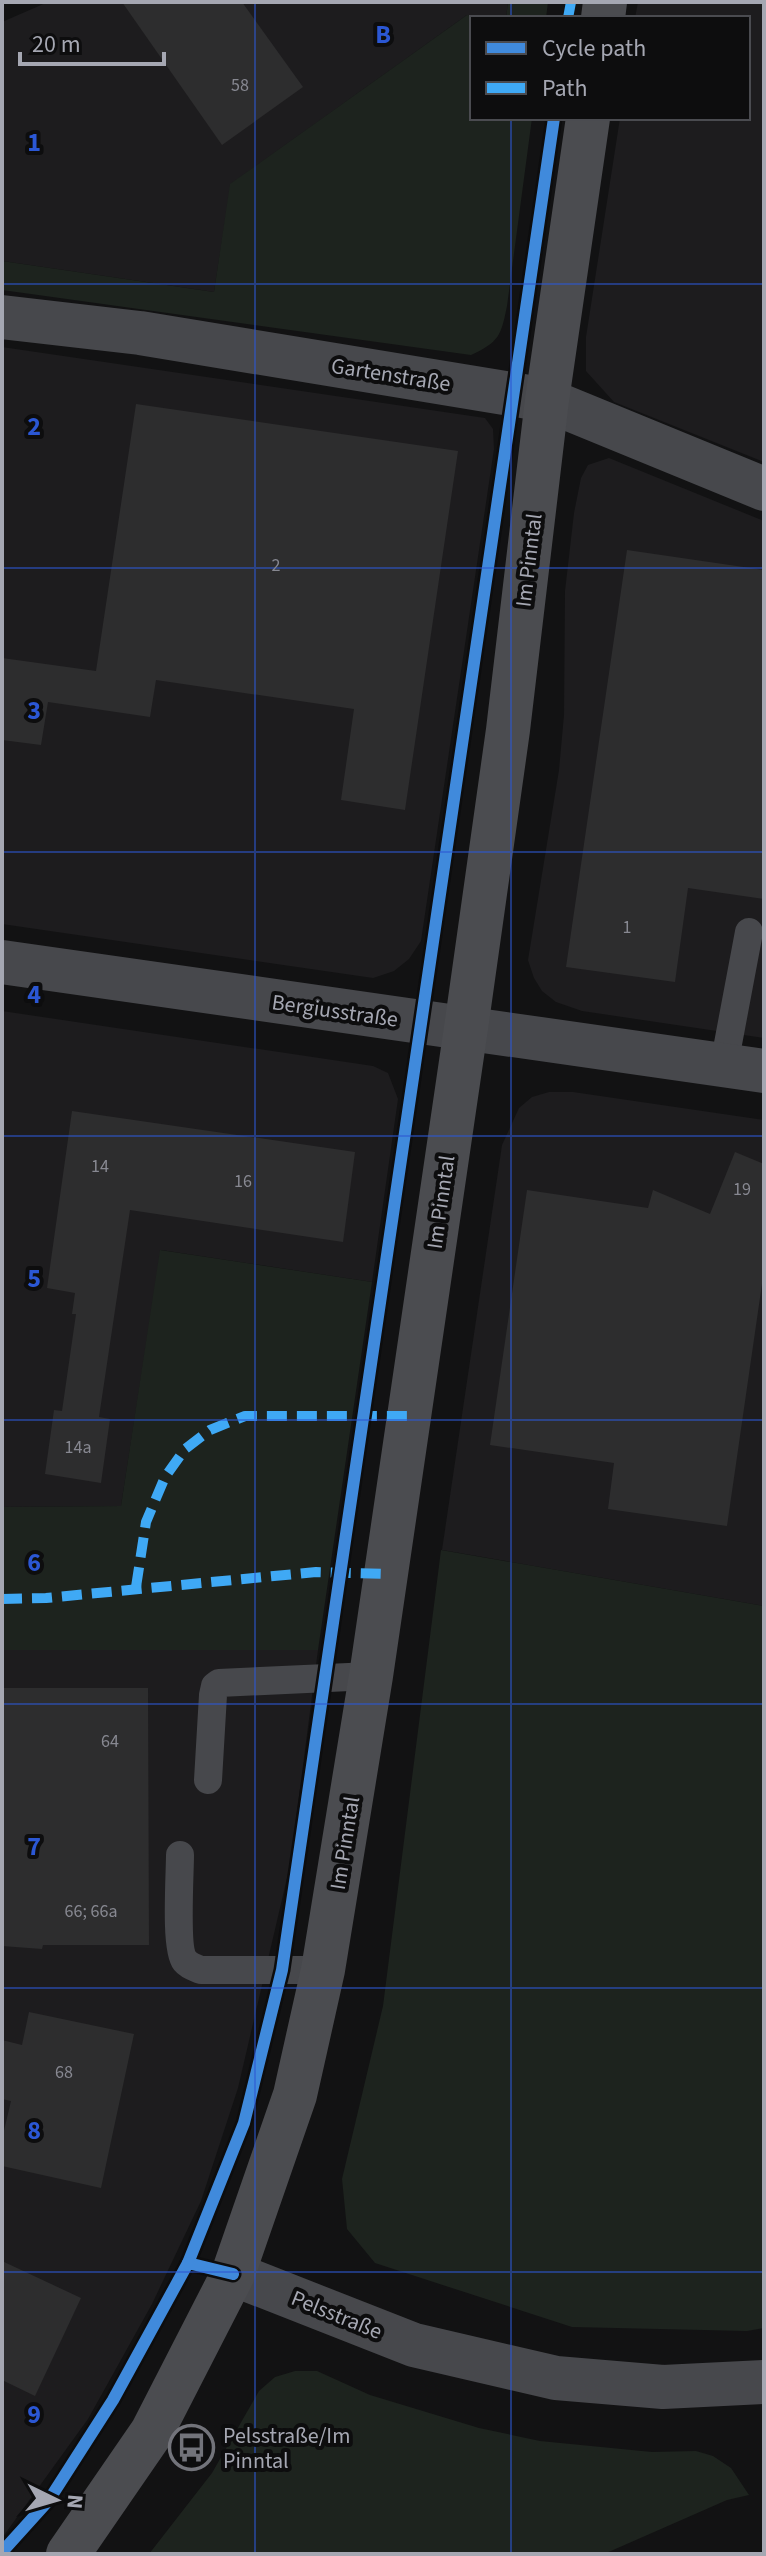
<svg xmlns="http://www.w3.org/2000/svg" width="766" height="2556" viewBox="0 0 766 2556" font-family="'Source Sans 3',sans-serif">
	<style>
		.built { fill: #1d1c1e }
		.green { fill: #1d231e }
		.building { fill: #2d2d2e }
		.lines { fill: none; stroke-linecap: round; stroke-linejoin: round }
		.service { stroke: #47484c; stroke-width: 28 }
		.minor { stroke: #47484c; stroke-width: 44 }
		.secondary { stroke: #4b4c50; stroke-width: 44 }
		.quiet { stroke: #3fa9f5; stroke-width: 10; stroke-dasharray: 20 10; stroke-linecap: butt }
		.cycleway-casing { stroke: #0d0d0e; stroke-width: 17 }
		.cycleway { stroke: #408adc; stroke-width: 12 }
		.grid { fill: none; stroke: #2b57d4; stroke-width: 2; stroke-opacity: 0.55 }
		.labels { text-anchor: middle; stroke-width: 8; stroke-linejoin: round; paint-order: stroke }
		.number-label { font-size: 18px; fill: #878891 }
		.street-label { font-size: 22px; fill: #a5a7b2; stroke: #0d0d0e }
		.poi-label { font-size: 22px; fill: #a5a7b2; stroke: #0d0d0e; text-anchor: start }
		.grid-label { font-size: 26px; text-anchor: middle; font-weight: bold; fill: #2b57d4; stroke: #0d0d0e; stroke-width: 8; stroke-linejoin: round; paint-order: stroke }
	</style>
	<rect width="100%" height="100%" fill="#121213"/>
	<g class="built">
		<path d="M 48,2 L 508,2 L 506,18 L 467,15 L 231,184 L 214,292 L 2,261 L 2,22 Z"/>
		<path d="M 638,2 L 764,2 L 764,462 L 614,402 L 586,371 L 586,337 L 620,118 L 748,118 L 748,18 L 635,18 Z"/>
		<path d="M 2,347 L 485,418 L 493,429 L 494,449 L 421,941 L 409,959 L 394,971 L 373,978 L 2,924 Z"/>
		<path d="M 609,458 L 764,521 L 764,1038 L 582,1011 L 556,1002 L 542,991 L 534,978 L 528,960 L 559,770 L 564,715 L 565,591 L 574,513 L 581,478 L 588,465 Z"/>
		<path d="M 2,1011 L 373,1066 L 388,1073 L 398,1099 L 372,1282 L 161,1250 L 121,1506 L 2,1507 Z"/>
		<path d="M 549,1092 L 573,1092 L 764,1120 L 764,1606 L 442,1550 L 502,1145 L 519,1108 L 532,1097 Z"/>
		<path d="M 2,1650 L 318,1650 L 290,1865 L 238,2088 L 201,2201 L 152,2304 L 88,2419 L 2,2538 Z"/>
	</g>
	<g class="green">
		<path d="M 508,2 L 548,2 L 546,18 L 506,18 Z"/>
		<path d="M 467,15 L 492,18 L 472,18 L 472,118 L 532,118 L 507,306 C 501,336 499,342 471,355 L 2,290 L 2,261 L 214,292 L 230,184 Z"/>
		<path d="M 160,1250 L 372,1282 L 318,1650 L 2,1650 L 2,1507 L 121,1506 Z"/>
		<path d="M 441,1550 L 764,1606 L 764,2328 L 747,2331 L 572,2327 L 375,2263 L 347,2229 L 342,2179 L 383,2006 Z"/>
		<path d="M 295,2371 L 317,2371 L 370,2395 L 479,2428 L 540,2441 L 652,2452 L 696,2451 L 713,2456 L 731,2468 L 749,2495 L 727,2500 L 604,2554 L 149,2554 L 212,2473 L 259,2391 L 275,2377 Z"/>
	</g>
	<g class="building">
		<path d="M 122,2 L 242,2 L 303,87 L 222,145 Z"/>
		<path d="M 136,404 L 458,451 L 405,810 L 341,800 L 354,709 L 156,680 L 150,717 L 48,702 L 41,745 L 2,740 L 2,658 L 96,671 Z"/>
		<path d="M 627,550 L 764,570 L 764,899 L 688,888 L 675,982 L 566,967 Z"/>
		<path d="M 72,1111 L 355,1152 L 343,1242 L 130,1210 L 99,1417 L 110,1419 L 101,1483 L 45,1474 L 54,1410 L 62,1411 L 76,1314 L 72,1314 L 75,1293 L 47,1288 Z"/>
		<path d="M 735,1152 L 764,1164 L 764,1270 L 727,1526 L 608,1509 L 614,1463 L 490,1445 L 527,1190 L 648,1208 L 653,1190 L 710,1214 Z"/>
		<path d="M 2,1688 L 148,1688 L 149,1945 L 43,1945 L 42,1949 L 2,1946 Z"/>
		<path d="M 29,2012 L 134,2034 L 101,2188 L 2,2166 L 2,2139 L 11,2101 L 2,2099 L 2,2040 L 22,2045 Z"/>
		<path d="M 2,2261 L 81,2298 L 35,2396 L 2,2380 Z"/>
	</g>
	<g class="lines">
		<g class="service">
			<path d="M 724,1065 L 749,932"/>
			<path d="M 208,1780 L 213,1695 L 215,1686 L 219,1683 L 371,1676"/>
			<path d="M 180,1855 C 180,1874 175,1949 185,1961 C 189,1966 196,1968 201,1970 L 323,1970"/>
		</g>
		<g class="minor">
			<path d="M 2,317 L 140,333 L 547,400 L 764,489"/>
			<path d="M 2,962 L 764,1071"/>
			<path d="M 233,2274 L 414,2345 L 556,2378 L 663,2387 L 764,2382"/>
		</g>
		<g class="secondary">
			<path d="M 603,18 L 605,2"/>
			<path d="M 68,2554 L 152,2432 L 233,2274 L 295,2095 L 323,1970 L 371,1676 L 466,1028 L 508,730 L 547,400 L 588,118"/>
		</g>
		<g class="quiet">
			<path d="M 568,18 L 571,2"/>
			<path d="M 136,1587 L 146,1522 L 165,1477 L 185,1449 L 210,1430 L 245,1416 L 408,1416"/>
			<path d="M 2,1599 L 46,1598 L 316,1572 L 386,1574"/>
		</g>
		<defs>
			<g id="cycleway">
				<path d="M 188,2263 L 244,2123 L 282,1970 L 554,118"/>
				<path d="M 2,2552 L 49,2500 L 113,2400 L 188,2263 L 233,2274"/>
			</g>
		</defs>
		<use href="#cycleway" class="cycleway-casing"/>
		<use href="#cycleway" class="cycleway"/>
	</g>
	<path class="grid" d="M 255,2 L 255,2554M 511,2 L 511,18M 511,118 L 511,2554M 2,284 L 764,284M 2,568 L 764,568M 2,852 L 764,852M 2,1136 L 764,1136M 2,1420 L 764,1420M 2,1704 L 764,1704M 2,1988 L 764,1988M 2,2272 L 764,2272"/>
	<defs>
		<symbol id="bus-ring" viewBox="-11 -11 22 22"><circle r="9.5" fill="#0d0d0e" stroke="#72737a" stroke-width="1.5"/><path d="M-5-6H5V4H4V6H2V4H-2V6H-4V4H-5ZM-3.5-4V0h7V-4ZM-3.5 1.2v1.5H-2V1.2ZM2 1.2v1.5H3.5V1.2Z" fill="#72737a"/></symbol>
	</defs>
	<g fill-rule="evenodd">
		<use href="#bus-ring" x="166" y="2422" width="51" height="51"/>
	</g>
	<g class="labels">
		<g class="number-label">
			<text x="240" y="91">58</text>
			<text x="276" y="571">2</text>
			<text x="627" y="933">1</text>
			<text x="100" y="1172">14</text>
			<text x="243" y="1187">16</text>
			<text x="742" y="1195">19</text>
			<text x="78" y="1453">14a</text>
			<text x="110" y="1747">64</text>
			<text x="91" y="1917">66; 66a</text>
			<text x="64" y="2078">68</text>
		</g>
		<g class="street-label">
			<text transform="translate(391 374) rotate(9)" y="8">Gartenstraße</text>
			<text transform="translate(528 560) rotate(-83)" y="8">Im Pinntal</text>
			<text transform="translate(335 1010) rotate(8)" y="8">Bergiusstraße</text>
			<text transform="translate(440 1202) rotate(-82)" y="8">Im Pinntal</text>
			<text transform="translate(344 1843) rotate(-81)" y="8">Im Pinntal</text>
			<text transform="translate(337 2314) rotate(22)" y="8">Pelsstraße</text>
		</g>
		<g class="poi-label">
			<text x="223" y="2443">Pelsstraße/Im<tspan x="223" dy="25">Pinntal</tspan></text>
		</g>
	</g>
	<g class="grid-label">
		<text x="383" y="43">B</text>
		<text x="34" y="151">1</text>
		<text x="34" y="435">2</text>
		<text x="34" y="719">3</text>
		<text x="34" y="1003">4</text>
		<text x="34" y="1287">5</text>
		<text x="34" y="1571">6</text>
		<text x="34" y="1855">7</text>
		<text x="34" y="2139">8</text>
		<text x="34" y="2423">9</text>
	</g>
	<rect width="766" height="2556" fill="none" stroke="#a5a7b2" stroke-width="8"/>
	<rect x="470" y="16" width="280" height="104" fill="#0d0d0e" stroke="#4a4b50" stroke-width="2"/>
	<rect x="486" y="42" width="40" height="12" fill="#408adc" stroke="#4a4b50" stroke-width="2"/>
	<text x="542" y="56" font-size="24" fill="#a5a7b2">Cycle path</text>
	<rect x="486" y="82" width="40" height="12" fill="#3fa9f5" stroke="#4a4b50" stroke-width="2"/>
	<text x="542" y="96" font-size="24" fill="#a5a7b2">Path</text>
	<g transform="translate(56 2500) rotate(95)" stroke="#0d0d0e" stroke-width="6" paint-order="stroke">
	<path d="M0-6L14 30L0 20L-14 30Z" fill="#a5a7b2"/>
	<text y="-12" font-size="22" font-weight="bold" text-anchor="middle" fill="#a5a7b2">N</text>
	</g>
	<path d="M20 52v12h144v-12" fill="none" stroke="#a5a7b2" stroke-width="4"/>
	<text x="32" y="52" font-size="24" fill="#a5a7b2" stroke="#0d0d0e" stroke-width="6" paint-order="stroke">20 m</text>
</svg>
